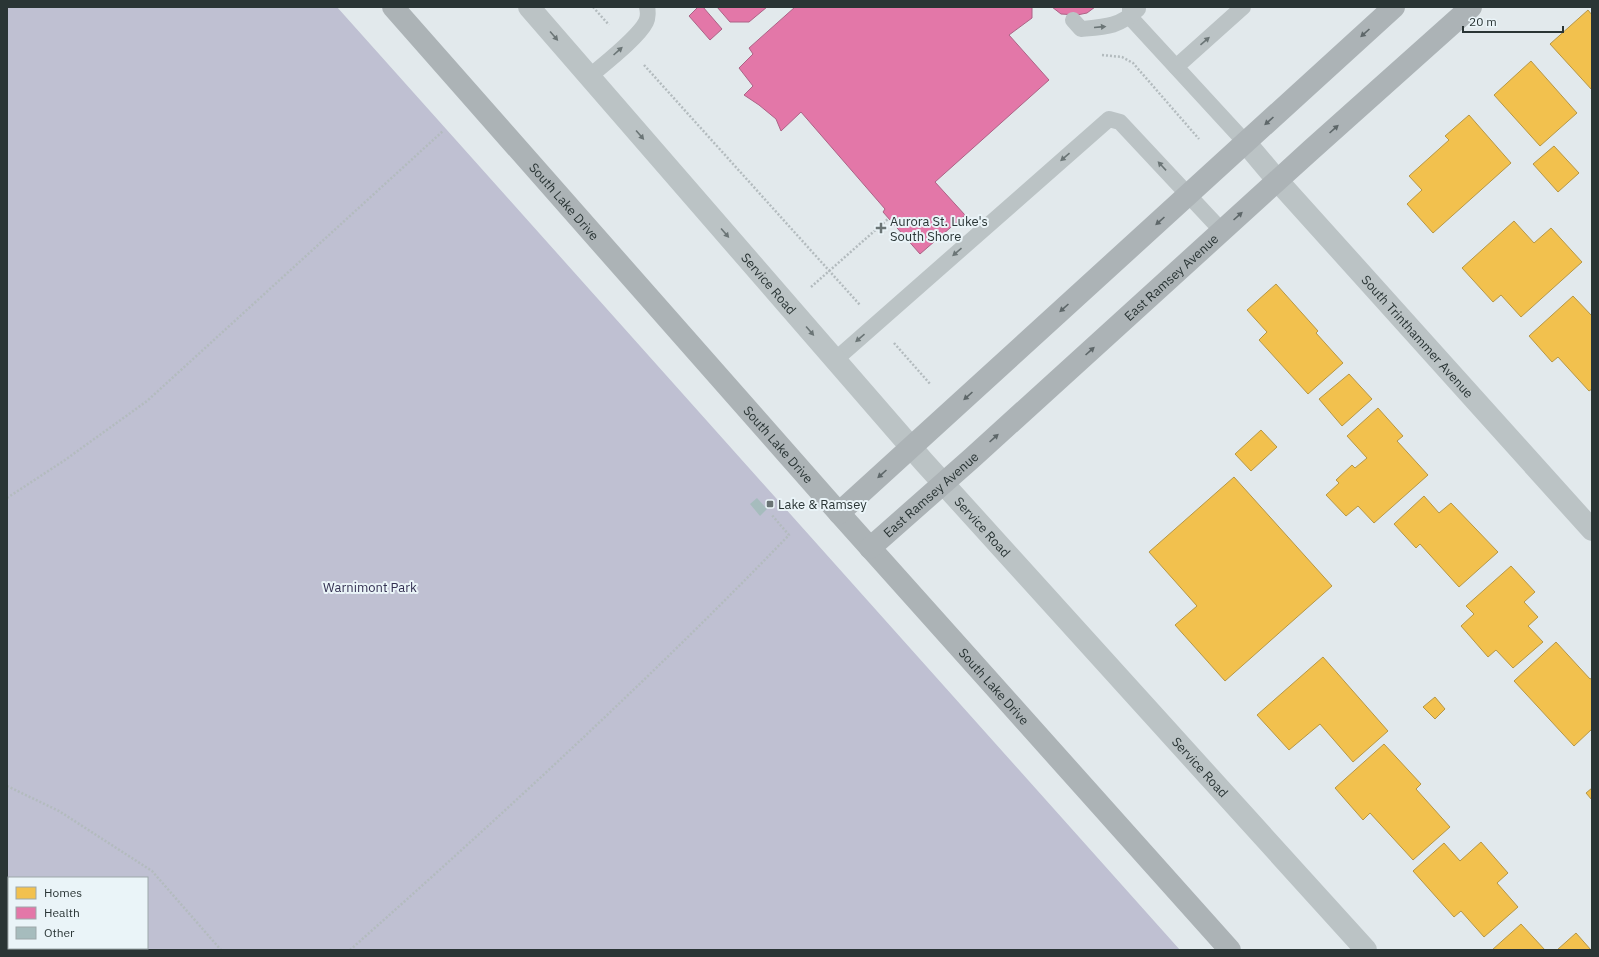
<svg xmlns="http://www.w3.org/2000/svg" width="1599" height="957" viewBox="0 0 1599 957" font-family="'IBM Plex Sans',sans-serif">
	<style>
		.green { fill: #bfc0d2; fill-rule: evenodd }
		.homes { fill: #f2c14e; stroke: #b69746 }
		.health { fill: #e377a8; stroke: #ac6386 }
		.building { fill: #a6bcbd }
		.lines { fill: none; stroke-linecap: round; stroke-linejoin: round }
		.path { stroke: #b3bbbe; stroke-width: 2.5; stroke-dasharray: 2 2; stroke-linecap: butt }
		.lane { stroke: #bbc3c5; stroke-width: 16 }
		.street { stroke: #bbc3c5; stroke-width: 22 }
		.secondary { stroke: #acb3b6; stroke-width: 22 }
		.oneway { fill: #6b7576 }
		.oneway2 { fill: #5e6769 }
		.poi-dot { fill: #6a7475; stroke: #eaf4f8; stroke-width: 1.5 }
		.labels { text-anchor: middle; stroke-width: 4; stroke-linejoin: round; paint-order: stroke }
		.street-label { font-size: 13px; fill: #2a3535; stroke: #eaf4f8 }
		.poi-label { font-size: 13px; fill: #2a3535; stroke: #eaf4f8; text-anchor: start }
		.park-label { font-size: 13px; fill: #333051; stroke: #eaf4f8 }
	</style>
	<rect width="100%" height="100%" fill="#e2e9ec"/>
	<path class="green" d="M 7,7 L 337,7 L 1180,950 L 7,950 ZM 9,878 L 147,878 L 147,948 L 9,948 Z"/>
	<g class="homes">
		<path d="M 1588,10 L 1592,15 L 1592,90 L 1550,44 Z"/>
		<path d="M 1531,61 L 1577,113 L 1540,146 L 1494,95 Z"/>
		<path d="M 1469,115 L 1511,163 L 1433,233 L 1407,204 L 1422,190 L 1409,176 L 1449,140 L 1445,136 Z"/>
		<path d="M 1554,146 L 1579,173 L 1558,192 L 1533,164 Z"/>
		<path d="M 1514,221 L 1534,243 L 1551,228 L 1582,262 L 1521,317 L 1501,295 L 1493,302 L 1462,268 Z"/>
		<path d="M 1276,284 L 1318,331 L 1316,333 L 1343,363 L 1308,394 L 1259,340 L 1267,332 L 1247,310 Z"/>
		<path d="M 1573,296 L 1592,316 L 1592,389 L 1589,391 L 1558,357 L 1552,362 L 1529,336 Z"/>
		<path d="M 1349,374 L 1372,399 L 1342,426 L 1319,399 Z"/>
		<path d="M 1378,408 L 1403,436 L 1397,441 L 1428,475 L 1374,523 L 1358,506 L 1346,516 L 1326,495 L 1339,483 L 1336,480 L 1352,465 L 1355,468 L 1367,458 L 1347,436 Z"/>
		<path d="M 1261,430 L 1277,447 L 1251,471 L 1235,454 Z"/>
		<path d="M 1234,477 L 1332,586 L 1225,681 L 1175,625 L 1197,606 L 1149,552 Z"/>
		<path d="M 1424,496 L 1439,513 L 1451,503 L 1498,552 L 1459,587 L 1420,544 L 1416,548 L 1394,524 Z"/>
		<path d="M 1511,566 L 1535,592 L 1524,602 L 1538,617 L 1528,626 L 1543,642 L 1513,668 L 1496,650 L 1488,657 L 1461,626 L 1474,614 L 1466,606 Z"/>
		<path d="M 1556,642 L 1590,679 L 1592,678 L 1592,729 L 1574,746 L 1514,681 Z"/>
		<path d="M 1323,657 L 1388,731 L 1353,762 L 1320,724 L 1289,750 L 1257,715 Z"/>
		<path d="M 1435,697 L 1445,709 L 1435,719 L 1423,707 Z"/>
		<path d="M 1384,744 L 1421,784 L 1416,789 L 1450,827 L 1413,860 L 1370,813 L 1363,820 L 1335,788 Z"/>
		<path d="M 1592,788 L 1592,800 L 1586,793 Z"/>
		<path d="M 1481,842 L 1508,873 L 1497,883 L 1518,907 L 1484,937 L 1461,911 L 1454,917 L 1413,871 L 1444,843 L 1460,861 Z"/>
		<path d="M 1521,924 L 1545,950 L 1492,950 Z"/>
		<path d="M 1576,933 L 1591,950 L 1557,950 Z"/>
	</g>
	<g class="health">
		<path d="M 698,7 L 703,7 L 722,29 L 710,40 L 689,16 Z"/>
		<path d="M 717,7 L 767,7 L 749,22 L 730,22 Z"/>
		<path d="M 795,7 L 1032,7 L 1032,18 L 1009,35 L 1049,80 L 935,182 L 965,215 L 920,254 L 883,212 L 885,209 L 801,112 L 781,131 L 776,119 L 759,105 L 744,95 L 753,86 L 739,68 L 753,54 L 749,48 Z"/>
		<path d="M 1052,7 L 1095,7 L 1087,13 L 1077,15 L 1061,14 Z"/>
	</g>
	<path class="building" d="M 757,498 L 767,509 L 760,516 L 750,504 Z"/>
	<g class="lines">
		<g class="path">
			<path d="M 593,7 L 609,25"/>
			<path d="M 1102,55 L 1122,57 L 1133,63 L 1199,139"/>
			<path d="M 644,65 L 860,305"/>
			<path d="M 811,287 L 888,219"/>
			<path d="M 894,343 L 931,385"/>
			<path d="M 7,498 L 65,460 L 147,401 L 443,131"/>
			<path d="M 7,786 L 59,811 L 152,871 L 221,950"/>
			<path d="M 350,950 C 501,816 649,680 789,535 L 771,514"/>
		</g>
		<g class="lane">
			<path d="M 1130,7 L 1130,17 L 1245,142"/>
			<path d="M 1073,20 L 1081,29 C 1105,27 1119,27 1138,9"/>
			<path d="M 1176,67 L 1243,7"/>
			<path d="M 589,77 C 604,64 638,38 646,22 C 648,18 648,11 647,7"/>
			<path d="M 835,360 L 1109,119 L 1120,122 L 1222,231"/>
		</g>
		<g class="street">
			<path id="s1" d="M 529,7 L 923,461 L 1366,950"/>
			<path id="s2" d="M 1245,142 L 1277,180 L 1592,530"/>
		</g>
		<g class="secondary">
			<path id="s3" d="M 393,7 L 839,513 L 1230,950"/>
			<path d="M 839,513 L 1394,7"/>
			<path id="s4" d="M 870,548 L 972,458 L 1311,150 L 1471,7"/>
		</g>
	</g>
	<defs><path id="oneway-solid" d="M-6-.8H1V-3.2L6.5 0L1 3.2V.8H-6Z"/></defs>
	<g class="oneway">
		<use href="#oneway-solid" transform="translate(1100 27) rotate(-5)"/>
		<use href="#oneway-solid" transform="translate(554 36) rotate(49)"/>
		<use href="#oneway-solid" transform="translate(1205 41) rotate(-41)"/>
		<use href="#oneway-solid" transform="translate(618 51) rotate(-42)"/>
		<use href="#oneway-solid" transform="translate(640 135) rotate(49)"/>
		<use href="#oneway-solid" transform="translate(1065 157) rotate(139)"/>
		<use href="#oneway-solid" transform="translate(1162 166) rotate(-133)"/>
		<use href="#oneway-solid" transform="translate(725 233) rotate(49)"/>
		<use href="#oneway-solid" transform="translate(957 252) rotate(139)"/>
		<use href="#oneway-solid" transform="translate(810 331) rotate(49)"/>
		<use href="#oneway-solid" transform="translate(860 338) rotate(139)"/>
	</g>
	<g class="oneway2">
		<use href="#oneway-solid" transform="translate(1365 33) rotate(138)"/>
		<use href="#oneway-solid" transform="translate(1269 121) rotate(138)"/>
		<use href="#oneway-solid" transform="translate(1334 129) rotate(-42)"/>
		<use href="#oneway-solid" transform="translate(1238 216) rotate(-42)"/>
		<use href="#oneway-solid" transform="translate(1160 221) rotate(138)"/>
		<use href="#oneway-solid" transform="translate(1064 308) rotate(138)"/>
		<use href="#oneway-solid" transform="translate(1090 351) rotate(-42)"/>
		<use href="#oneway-solid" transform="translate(968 396) rotate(138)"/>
		<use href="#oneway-solid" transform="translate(994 438) rotate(-42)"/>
		<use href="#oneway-solid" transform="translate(882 474) rotate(138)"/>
	</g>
	<g class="poi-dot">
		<path d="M879 222h4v4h4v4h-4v4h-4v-4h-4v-4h4z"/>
		<rect x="766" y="500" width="8" height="8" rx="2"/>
	</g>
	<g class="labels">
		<g class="street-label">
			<text dy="5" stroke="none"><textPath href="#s3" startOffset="259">South Lake Drive</textPath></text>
			<text dy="5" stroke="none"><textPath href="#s4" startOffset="405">East Ramsey Avenue</textPath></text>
			<text dy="5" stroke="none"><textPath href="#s1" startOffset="366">Service Road</textPath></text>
			<text dy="5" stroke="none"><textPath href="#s2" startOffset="260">South Trinthammer Avenue</textPath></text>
			<text dy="5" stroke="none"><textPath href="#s3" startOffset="583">South Lake Drive</textPath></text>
			<text dy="5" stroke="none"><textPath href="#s4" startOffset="81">East Ramsey Avenue</textPath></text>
			<text dy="5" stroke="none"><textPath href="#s1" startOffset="690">Service Road</textPath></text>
			<text dy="5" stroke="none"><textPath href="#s3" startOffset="907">South Lake Drive</textPath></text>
			<text dy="5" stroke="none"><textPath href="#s1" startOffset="1014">Service Road</textPath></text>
		</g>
		<g class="poi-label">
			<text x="890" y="226">Aurora St. Luke's<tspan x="890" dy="15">South Shore</tspan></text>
			<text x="778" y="509">Lake &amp; Ramsey</text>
		</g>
		<g class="park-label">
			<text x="370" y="592">Warnimont Park</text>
		</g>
	</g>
	<rect width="1599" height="957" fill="none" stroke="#2a3535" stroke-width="16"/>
	<rect x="8" y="877" width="140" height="72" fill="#eaf4f8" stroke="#9da8aa"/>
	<rect x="16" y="887" width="20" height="12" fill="#f2c14e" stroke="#9da8aa"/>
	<text x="44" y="897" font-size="12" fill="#2a3535">Homes</text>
	<rect x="16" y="907" width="20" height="12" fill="#e377a8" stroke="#9da8aa"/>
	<text x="44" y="917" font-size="12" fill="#2a3535">Health</text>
	<rect x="16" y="927" width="20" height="12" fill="#a6bcbd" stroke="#9da8aa"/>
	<text x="44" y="937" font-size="12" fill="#2a3535">Other</text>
	<path d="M1463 26v6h100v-6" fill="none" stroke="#2a3535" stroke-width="2"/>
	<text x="1469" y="26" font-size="12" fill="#2a3535" stroke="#eaf4f8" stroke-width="3" paint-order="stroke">20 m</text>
</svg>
